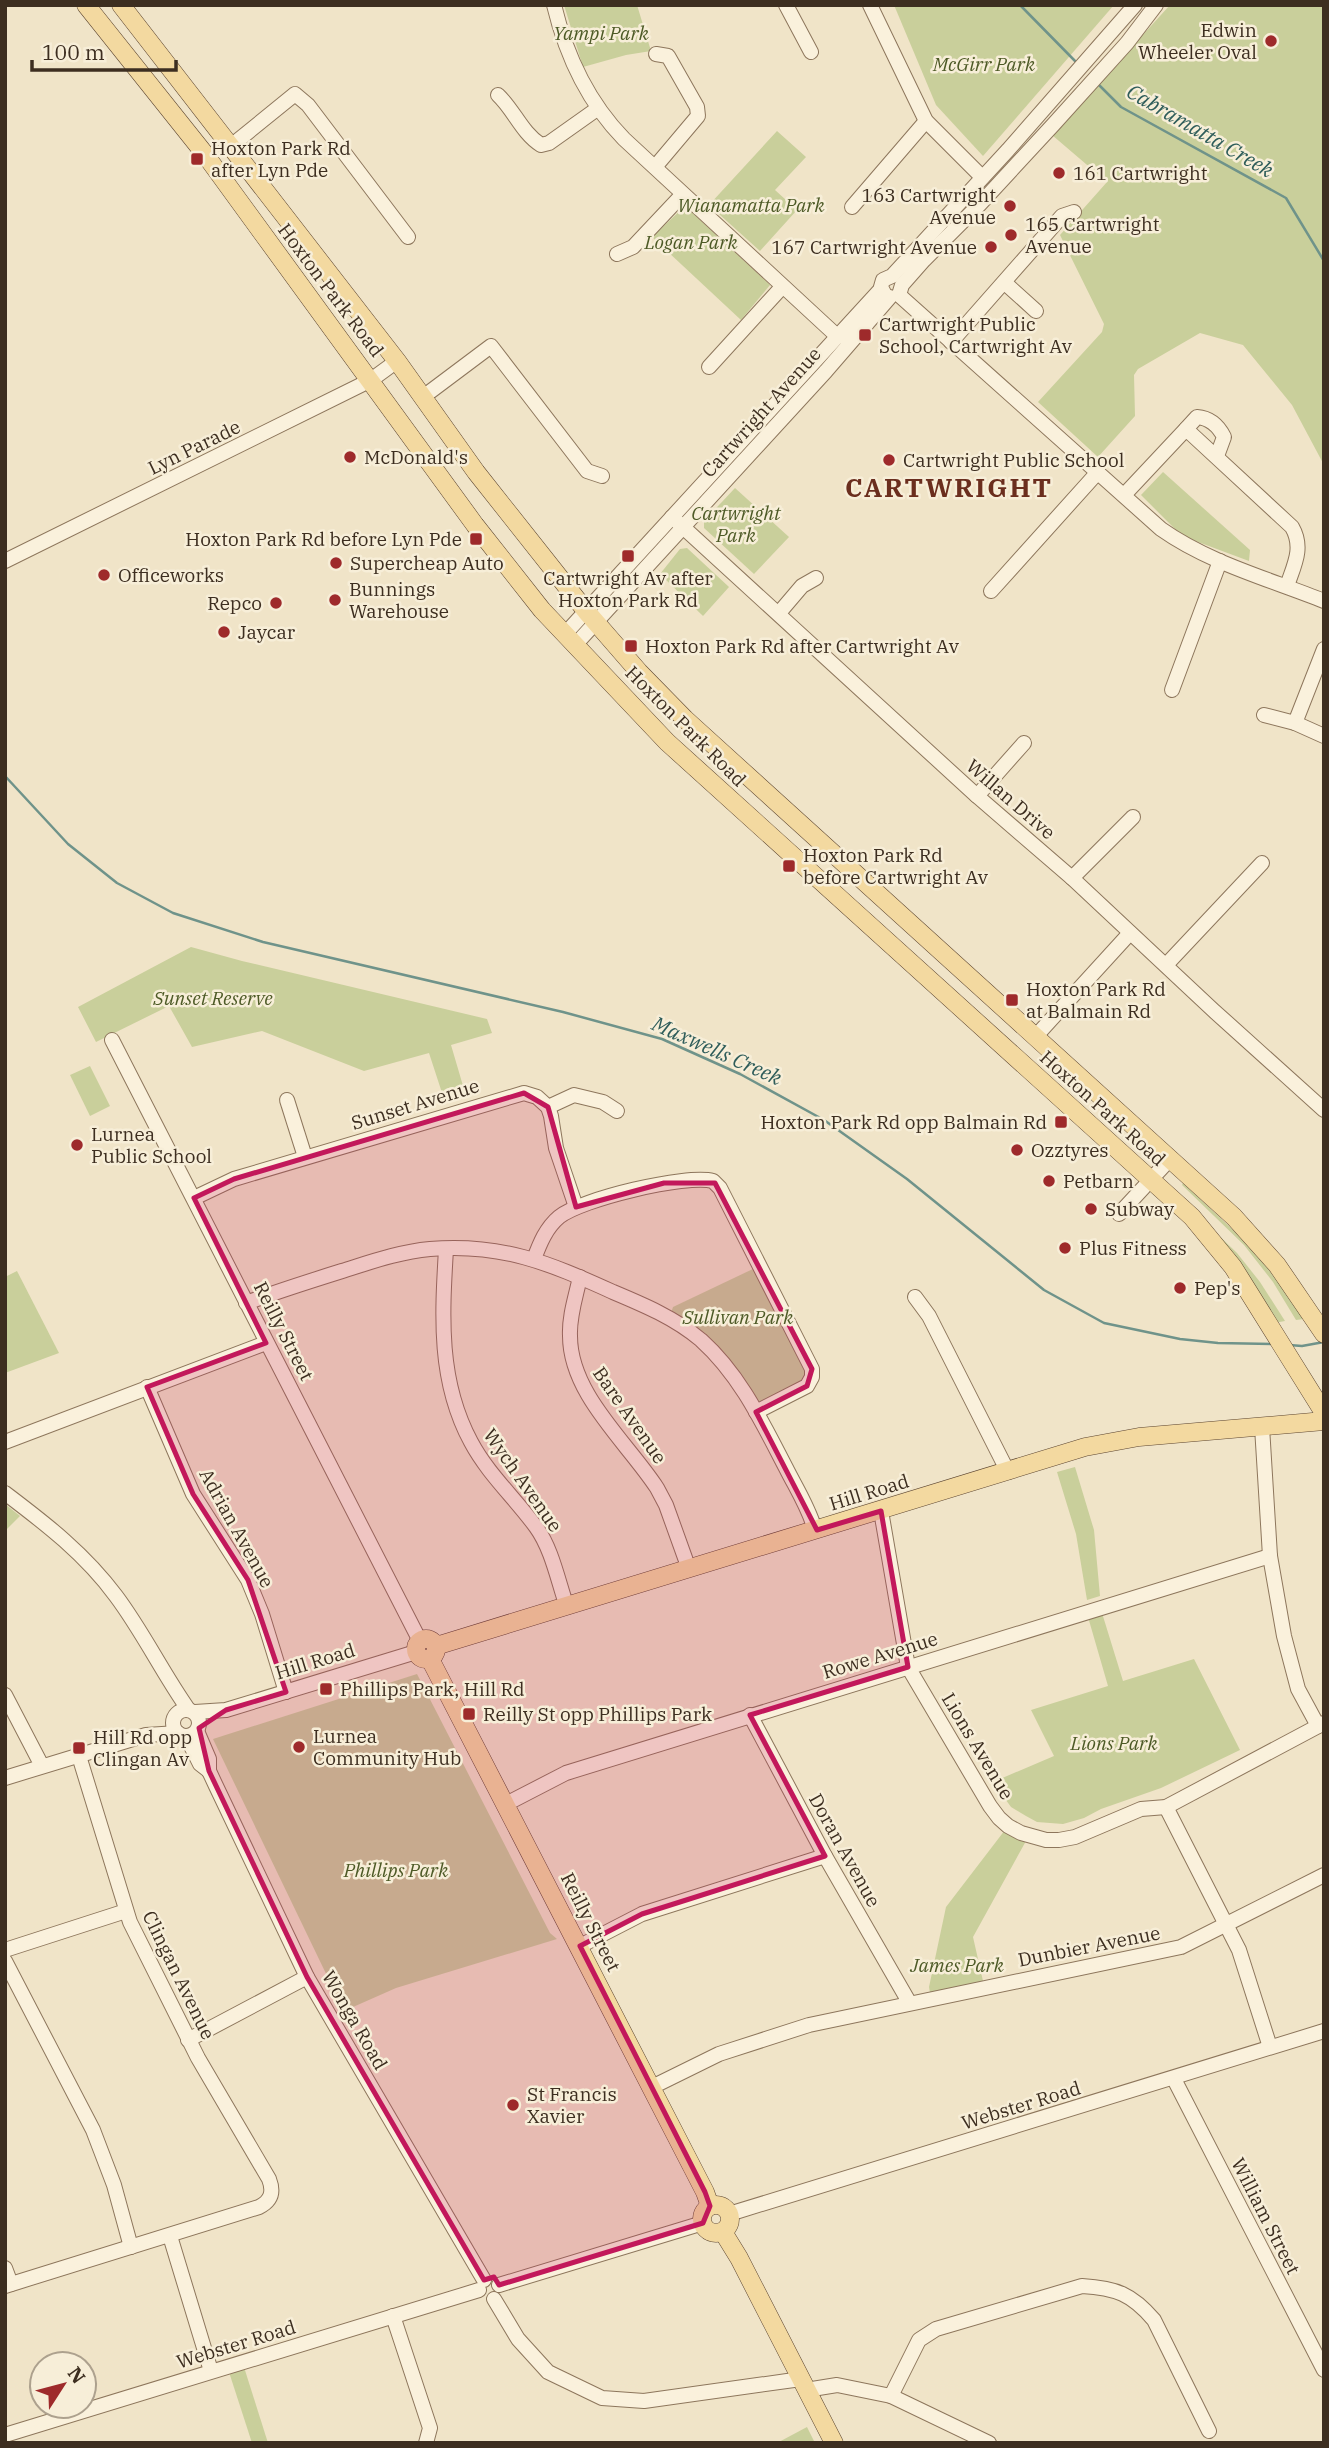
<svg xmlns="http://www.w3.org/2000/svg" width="1329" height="2448" viewBox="0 0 1329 2448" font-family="'IBM Plex Serif',serif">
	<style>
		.green { fill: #c9cf9b }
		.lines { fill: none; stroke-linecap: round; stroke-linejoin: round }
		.stream { stroke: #6f938a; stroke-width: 2.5 }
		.minor-casing { stroke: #8d765c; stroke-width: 16 }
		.major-casing { stroke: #5b4430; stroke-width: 19 }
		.minor { stroke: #faf1dc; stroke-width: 14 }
		.major { stroke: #f3d9a0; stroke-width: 18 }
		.marked { fill: #c2185b; fill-opacity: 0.2; stroke: #c2185b; stroke-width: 5; stroke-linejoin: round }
		.poi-dot { fill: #9e2a2b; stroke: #f7eed8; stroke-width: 2.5 }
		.labels { text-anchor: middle; stroke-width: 5; stroke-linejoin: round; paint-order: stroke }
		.poi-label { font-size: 19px; fill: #3d2e20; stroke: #f7eed8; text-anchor: start }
		.park-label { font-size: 19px; font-style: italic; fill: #4d5a26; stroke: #f7eed8 }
		.street-label { font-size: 19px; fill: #3d2e20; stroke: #f7eed8 }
		.water-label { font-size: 21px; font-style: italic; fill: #2f5d5a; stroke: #f7eed8 }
		.district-label { font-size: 26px; font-weight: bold; letter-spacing: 2px; fill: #6b2e1e; stroke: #f7eed8 }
	</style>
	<rect width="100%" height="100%" fill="#f0e4c8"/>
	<g class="green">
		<path d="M 564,5 L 637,5 L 651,51 L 626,55 L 583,67 Z"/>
		<path d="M 894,5 L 1114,5 L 983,156 L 936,105 Z"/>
		<path d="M 1170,5 L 1324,5 L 1324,465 L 1292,405 L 1243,345 L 1200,333 L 1138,369 L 1134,375 L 1135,416 L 1098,457 L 1038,402 L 1102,332 L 1104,324 L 1060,235 L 1107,182 L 1052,135 Z"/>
		<path d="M 777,131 L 806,157 L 775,190 L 797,210 L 760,251 L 709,205 Z"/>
		<path d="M 685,206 L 770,285 L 741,320 L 652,237 Z"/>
		<path d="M 1163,472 L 1250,550 L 1249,561 L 1182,536 L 1141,495 Z"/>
		<path d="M 735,488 L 789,537 L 754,574 L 704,528 L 704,521 Z"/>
		<path d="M 687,548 L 729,587 L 703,616 L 660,574 L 680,549 Z"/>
		<path d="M 191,947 L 242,961 L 487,1019 L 492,1033 L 451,1045 L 466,1096 L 445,1102 L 429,1053 L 364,1071 L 262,1031 L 192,1047 L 169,1006 L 96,1042 L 78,1007 Z"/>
		<path d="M 90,1066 L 110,1106 L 90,1116 L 70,1075 Z"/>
		<path d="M 1183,1183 L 1245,1241 L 1268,1268 L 1304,1319 L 1296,1320 L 1273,1282 L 1244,1245 L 1182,1185 Z"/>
		<path d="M 1183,1201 L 1237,1253 L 1260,1282 L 1285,1321 L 1274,1323 Z"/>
		<path d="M 755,1268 L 806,1368 L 806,1379 L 761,1402 L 755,1399 L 671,1313 L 673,1307 Z"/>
		<path d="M 17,1271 L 59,1353 L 5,1373 L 5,1277 Z"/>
		<path d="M 1075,1467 L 1094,1530 L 1100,1596 L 1087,1600 L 1076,1534 L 1057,1472 Z"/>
		<path d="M 5,1504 L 20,1516 L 5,1531 Z"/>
		<path d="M 1102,1613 L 1123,1681 L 1194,1659 L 1240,1750 L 1161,1788 L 1101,1809 L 1084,1818 L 1063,1824 L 1037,1822 L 1026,1816 L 1011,1807 L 993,1782 L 1054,1756 L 1031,1710 L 1108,1686 L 1088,1617 Z"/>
		<path d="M 417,1674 L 550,1933 L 557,1939 L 396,1988 L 344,2011 L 213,1739 Z"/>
		<path d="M 1005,1830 L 1026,1841 L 973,1937 L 983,1981 L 930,1993 L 929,1987 L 946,1907 Z"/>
		<path d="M 243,2364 L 268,2443 L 252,2443 L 228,2369 Z"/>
		<path d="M 807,2427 L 815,2443 L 777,2443 Z"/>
	</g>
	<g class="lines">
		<g class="stream">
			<path d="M 1020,5 L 1077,63"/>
			<path d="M 1096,82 L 1121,107 L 1286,198 L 1324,261"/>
			<path d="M 5,776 L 68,844 L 117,883 L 173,913 L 263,942 L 563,1012 L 662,1039 L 740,1074 L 824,1120 L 907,1179 L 1044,1290 L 1104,1323 L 1180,1339 L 1218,1343 L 1272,1344"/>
			<path d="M 1289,1345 L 1302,1346 L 1324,1342"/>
		</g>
		<defs>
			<g id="minor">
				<path d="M 554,5 C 566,55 588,102 624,139 L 837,336 L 846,337 L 860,326 L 866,325"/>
				<path d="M 786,5 L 811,52"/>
				<path d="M 870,5 L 926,121 L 982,177"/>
				<path d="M 498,95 C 514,110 522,133 541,145 L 549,143 L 597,109"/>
				<path d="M 231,146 L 295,94 L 308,105 L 408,237"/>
				<path d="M 655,167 L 698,116 L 697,107 L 668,56 L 656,54"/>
				<path d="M 852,207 L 926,121"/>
				<path d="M 617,254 L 633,247 L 682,195"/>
				<path d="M 1005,283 L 1036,311"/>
				<path d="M 885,295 L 881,287 L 883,280 L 892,276 L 1008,150 L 1135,5"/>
				<path d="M 899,295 L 1161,529 C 1209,563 1269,579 1324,601"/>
				<path d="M 899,295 L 902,285 L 924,260 L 980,204 L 1053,125 L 1127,43 L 1156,5"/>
				<path d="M 951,342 L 1062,216 L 1074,212"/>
				<path d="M 709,367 L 782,287"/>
				<path d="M 423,397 L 491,346 L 587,471 L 602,476"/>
				<path d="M 1186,429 L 1197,417 C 1210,418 1218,425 1224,437 L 1217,456"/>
				<path d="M 1125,494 L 1186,429 L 1292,527 C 1304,548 1294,565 1287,586"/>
				<path d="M 672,517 L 977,796 L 1072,878 L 1213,1010 L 1324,1110"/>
				<path d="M 5,561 L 371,380 L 397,361"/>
				<path d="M 991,591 L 1098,472"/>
				<path d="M 779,613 L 802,586 L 816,578"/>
				<path d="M 565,634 L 881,289"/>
				<path d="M 575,645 L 826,371 L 890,297"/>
				<path d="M 1172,690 L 1220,561"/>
				<path d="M 1264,715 L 1295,723 L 1324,736"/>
				<path d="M 1295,723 L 1324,649"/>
				<path d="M 977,796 L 1024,743"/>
				<path d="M 1072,878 L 1133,817"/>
				<path d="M 1166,965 L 1262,863"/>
				<path d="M 1036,1036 L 1130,933"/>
				<path d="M 112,1040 L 420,1641"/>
				<path d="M 287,1100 L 305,1157"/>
				<path d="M 548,1107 L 574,1095 L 603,1102 L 617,1111"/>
				<path d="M 194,1198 L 234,1179 L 524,1093 L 537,1097 L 548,1107 L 551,1116 L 556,1148 L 576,1207"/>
				<path d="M 1119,1214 L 1170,1159"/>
				<path d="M 446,1249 C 442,1316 438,1381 471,1442 C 488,1474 515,1498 536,1527 C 552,1549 558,1581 567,1607"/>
				<path d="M 534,1259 C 540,1243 546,1228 559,1217 C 581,1199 686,1174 713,1181 L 720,1188 L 812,1369 L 812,1377 L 807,1386 L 756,1412"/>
				<path d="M 580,1277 C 576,1296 569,1316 570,1336 C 570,1394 627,1442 657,1488 L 666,1505 L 689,1569"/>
				<path d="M 915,1297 L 929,1316 L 1008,1472"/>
				<path d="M 246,1303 C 278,1291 310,1281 342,1271 C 371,1262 399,1252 430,1249 C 502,1243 549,1263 613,1292 C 644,1305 675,1318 701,1340 C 740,1375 762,1422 786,1468 C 796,1488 809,1508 815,1530"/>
				<path d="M 147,1387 L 193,1494 L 248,1580 L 262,1614 L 286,1692"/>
				<path d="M 1262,1427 L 1270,1556 L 1284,1636 L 1298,1689 L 1318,1726"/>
				<path d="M 5,1442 L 266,1343"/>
				<path d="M 5,1493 C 46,1524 85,1554 116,1596 C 143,1632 162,1672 188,1709"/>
				<path d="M 881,1511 L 908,1667 L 990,1806 L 999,1818 L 1008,1826 L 1021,1833 L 1046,1840 L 1059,1840 L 1075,1837 L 1141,1809 L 1166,1807 L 1324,1723"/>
				<path d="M 5,1695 L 42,1766"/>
				<circle cx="186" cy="1723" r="13"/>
				<path d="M 195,1712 L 226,1710 L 416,1652"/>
				<path d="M 750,1715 L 825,1856 L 909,2002"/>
				<path d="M 197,1731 L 209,1759 L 209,1771 L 216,1786 L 307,1977 L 484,2280"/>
				<path d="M 186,1736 L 200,1764 L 209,1771"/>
				<path d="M 5,1778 L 146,1735 L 178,1733"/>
				<path d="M 506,1804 L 566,1773 L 1270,1556"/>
				<path d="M 1166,1807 L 1239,1950 L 1270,2047"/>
				<path d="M 580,1946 L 642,1914 L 825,1856"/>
				<path d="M 5,1950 L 126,1911"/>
				<path d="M 5,1961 L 93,2130 L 114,2185 L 131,2247"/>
				<path d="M 188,2040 L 307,1977"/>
				<path d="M 1174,2079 L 1324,2370"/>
				<path d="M 652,2087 L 719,2054 L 809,2025 L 1181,1947 L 1324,1875"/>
				<path d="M 729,2214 L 1324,2031"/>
				<path d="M 170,2236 L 211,2371"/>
				<path d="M 5,2268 L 11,2284"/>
				<path d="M 499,2285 L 703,2223"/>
				<path d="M 5,2286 L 259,2207 C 271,2201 274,2192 269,2179 L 198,2058 L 130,1922 L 79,1756"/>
				<path d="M 494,2299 L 518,2339 L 548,2372 L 602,2398 L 644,2401 L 801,2379"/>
				<path d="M 393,2316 L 430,2428 L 426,2443"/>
				<path d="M 806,2390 L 837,2385 L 891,2396 L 989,2443"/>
				<path d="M 891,2396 L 919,2340 L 936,2329 L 1082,2286 C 1116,2288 1132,2294 1154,2320 L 1209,2431"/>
				<path d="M 5,2435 L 479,2290"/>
			</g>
			<g id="major">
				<path d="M 86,5 L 204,153 L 475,525 L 542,610 L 667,742 L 1192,1217 L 1233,1267 L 1324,1413"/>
				<path d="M 121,5 L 397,361 L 476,472 L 586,611 L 639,672 L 685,719 L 1234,1217 L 1277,1265 L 1324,1334"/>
				<circle cx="426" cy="1649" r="10"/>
				<path d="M 436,1646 L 1085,1447 L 1139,1437 L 1324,1421"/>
				<path d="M 430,1659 L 705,2192 L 710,2206"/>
				<circle cx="716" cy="2219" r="14"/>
				<path d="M 723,2232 L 739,2258 L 834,2443"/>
			</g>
		</defs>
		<use href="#minor" class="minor-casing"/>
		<use href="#major" class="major-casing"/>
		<use href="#minor" class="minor"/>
		<use href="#major" class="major"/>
	</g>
	<path class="marked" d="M 524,1093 L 548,1107 L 576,1207 L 664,1183 L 715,1183 L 812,1369 L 807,1386 L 756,1412 L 817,1530 L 881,1511 L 908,1667 L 750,1715 L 825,1856 L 642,1914 L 580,1946 L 705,2192 L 710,2206 L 703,2223 L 499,2285 L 494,2277 L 484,2280 L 307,1977 L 209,1771 L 199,1728 L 226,1710 L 286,1692 L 248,1580 L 193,1494 L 147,1387 L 266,1343 L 194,1198 L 234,1179 Z"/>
	<g class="poi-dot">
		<circle cx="1271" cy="41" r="7"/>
		<rect x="190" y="152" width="14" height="14" rx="3.5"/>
		<circle cx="1059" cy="173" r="7"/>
		<circle cx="1010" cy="206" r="7"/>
		<circle cx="1011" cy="235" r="7"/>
		<circle cx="991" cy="247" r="7"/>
		<rect x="858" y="328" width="14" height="14" rx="3.5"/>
		<circle cx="350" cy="457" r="7"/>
		<circle cx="889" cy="460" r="7"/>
		<rect x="469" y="532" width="14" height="14" rx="3.5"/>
		<rect x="621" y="549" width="14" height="14" rx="3.5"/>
		<circle cx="336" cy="563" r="7"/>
		<circle cx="104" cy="575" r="7"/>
		<circle cx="335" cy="600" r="7"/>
		<circle cx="276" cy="603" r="7"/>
		<circle cx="224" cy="632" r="7"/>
		<rect x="624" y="639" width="14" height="14" rx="3.5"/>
		<rect x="782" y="859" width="14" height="14" rx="3.5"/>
		<rect x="1005" y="993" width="14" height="14" rx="3.5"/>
		<rect x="1054" y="1115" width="14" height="14" rx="3.5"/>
		<circle cx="77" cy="1145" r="7"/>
		<circle cx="1017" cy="1150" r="7"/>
		<circle cx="1049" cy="1181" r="7"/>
		<circle cx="1091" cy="1209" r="7"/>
		<circle cx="1065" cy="1248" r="7"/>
		<circle cx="1180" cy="1288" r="7"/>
		<rect x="319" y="1682" width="14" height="14" rx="3.5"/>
		<rect x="462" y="1707" width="14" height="14" rx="3.5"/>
		<circle cx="299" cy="1747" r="7"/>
		<rect x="72" y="1741" width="14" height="14" rx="3.5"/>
		<circle cx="513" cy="2105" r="7"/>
	</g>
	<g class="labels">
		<g class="poi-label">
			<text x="1257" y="37" text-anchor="end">Edwin<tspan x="1257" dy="22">Wheeler Oval</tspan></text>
			<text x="211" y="155">Hoxton Park Rd<tspan x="211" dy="22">after Lyn Pde</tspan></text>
			<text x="1073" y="180">161 Cartwright</text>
			<text x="996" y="202" text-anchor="end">163 Cartwright<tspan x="996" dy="22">Avenue</tspan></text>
			<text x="1025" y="231">165 Cartwright<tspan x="1025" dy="22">Avenue</tspan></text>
			<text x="977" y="254" text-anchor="end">167 Cartwright Avenue</text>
			<text x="879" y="331">Cartwright Public<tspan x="879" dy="22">School, Cartwright Av</tspan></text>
			<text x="364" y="464">McDonald's</text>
			<text x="903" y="467">Cartwright Public School</text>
			<text x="462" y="546" text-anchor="end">Hoxton Park Rd before Lyn Pde</text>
			<text x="350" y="570">Supercheap Auto</text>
			<text x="118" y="582">Officeworks</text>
			<text x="628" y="585" text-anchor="middle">Cartwright Av after<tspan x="628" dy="22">Hoxton Park Rd</tspan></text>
			<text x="349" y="596">Bunnings<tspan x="349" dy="22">Warehouse</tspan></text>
			<text x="262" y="610" text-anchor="end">Repco</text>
			<text x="238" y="639">Jaycar</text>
			<text x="645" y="653">Hoxton Park Rd after Cartwright Av</text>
			<text x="803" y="862">Hoxton Park Rd<tspan x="803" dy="22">before Cartwright Av</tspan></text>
			<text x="1026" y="996">Hoxton Park Rd<tspan x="1026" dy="22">at Balmain Rd</tspan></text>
			<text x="1047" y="1129" text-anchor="end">Hoxton Park Rd opp Balmain Rd</text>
			<text x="91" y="1141">Lurnea<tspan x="91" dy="22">Public School</tspan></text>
			<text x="1031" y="1157">Ozztyres</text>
			<text x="1063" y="1188">Petbarn</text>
			<text x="1105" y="1216">Subway</text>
			<text x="1079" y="1255">Plus Fitness</text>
			<text x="1194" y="1295">Pep's</text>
			<text x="340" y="1696">Phillips Park, Hill Rd</text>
			<text x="483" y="1721">Reilly St opp Phillips Park</text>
			<text x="313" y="1743">Lurnea<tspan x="313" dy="22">Community Hub</tspan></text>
			<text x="93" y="1744">Hill Rd opp<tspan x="93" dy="22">Clingan Av</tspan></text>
			<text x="527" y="2101">St Francis<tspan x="527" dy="22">Xavier</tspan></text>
		</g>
		<g class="park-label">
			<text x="601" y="40">Yampi Park</text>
			<text x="984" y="71">McGirr Park</text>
			<text x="751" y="212">Wianamatta Park</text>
			<text x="691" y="249">Logan Park</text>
			<text x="736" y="520">Cartwright<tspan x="736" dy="22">Park</tspan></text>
			<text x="213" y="1005">Sunset Reserve</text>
			<text x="738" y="1324">Sullivan Park</text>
			<text x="1114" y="1750">Lions Park</text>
			<text x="396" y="1877">Phillips Park</text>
			<text x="957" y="1972">James Park</text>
		</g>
		<g class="street-label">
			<text transform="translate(331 290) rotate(53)" y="7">Hoxton Park Road</text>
			<text transform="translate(761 412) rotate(-48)" y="7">Cartwright Avenue</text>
			<text transform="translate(194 447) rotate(-26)" y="7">Lyn Parade</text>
			<text transform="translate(686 726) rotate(45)" y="7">Hoxton Park Road</text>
			<text transform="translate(1011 799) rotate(41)" y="7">Willan Drive</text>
			<text transform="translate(415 1104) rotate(-17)" y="7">Sunset Avenue</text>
			<text transform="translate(1103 1108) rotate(42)" y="7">Hoxton Park Road</text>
			<text transform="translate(284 1331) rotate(63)" y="7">Reilly Street</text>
			<text transform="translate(630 1415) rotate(55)" y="7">Bare Avenue</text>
			<text transform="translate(523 1480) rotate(55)" y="7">Wych Avenue</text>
			<text transform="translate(869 1492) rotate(-17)" y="7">Hill Road</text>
			<text transform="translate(237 1528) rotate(61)" y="7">Adrian Avenue</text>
			<text transform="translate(880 1655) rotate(-17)" y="7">Rowe Avenue</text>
			<text transform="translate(315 1661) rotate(-17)" y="7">Hill Road</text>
			<text transform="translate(978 1746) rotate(59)" y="7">Lions Avenue</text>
			<text transform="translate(845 1850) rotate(61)" y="7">Doran Avenue</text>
			<text transform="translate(591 1922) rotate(63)" y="7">Reilly Street</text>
			<text transform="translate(1089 1946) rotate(-11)" y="7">Dunbier Avenue</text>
			<text transform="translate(179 1975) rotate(64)" y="7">Clingan Avenue</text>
			<text transform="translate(355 2020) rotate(60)" y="7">Wonga Road</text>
			<text transform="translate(1021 2105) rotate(-17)" y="7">Webster Road</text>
			<text transform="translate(1266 2216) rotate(63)" y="7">William Street</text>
			<text transform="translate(236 2344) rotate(-17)" y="7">Webster Road</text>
		</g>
		<g class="water-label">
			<text transform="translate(1200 131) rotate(30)" y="7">Cabramatta Creek</text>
			<text transform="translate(717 1051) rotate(24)" y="7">Maxwells Creek</text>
		</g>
		<g class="district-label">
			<text x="949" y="497">CARTWRIGHT</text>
		</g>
	</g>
	<rect width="1329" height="2448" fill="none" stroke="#3d2e20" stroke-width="14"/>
	<g transform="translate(63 2385) rotate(54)"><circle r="33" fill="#f7eed8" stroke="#ada18e" stroke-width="2"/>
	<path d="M0-5L12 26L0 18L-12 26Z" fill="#9e2a2b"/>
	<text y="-10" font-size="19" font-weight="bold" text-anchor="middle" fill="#3d2e20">N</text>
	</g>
	<path d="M32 60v10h144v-10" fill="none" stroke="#3d2e20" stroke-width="3.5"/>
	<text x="42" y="60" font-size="21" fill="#3d2e20" stroke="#f7eed8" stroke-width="5" paint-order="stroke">100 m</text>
</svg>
